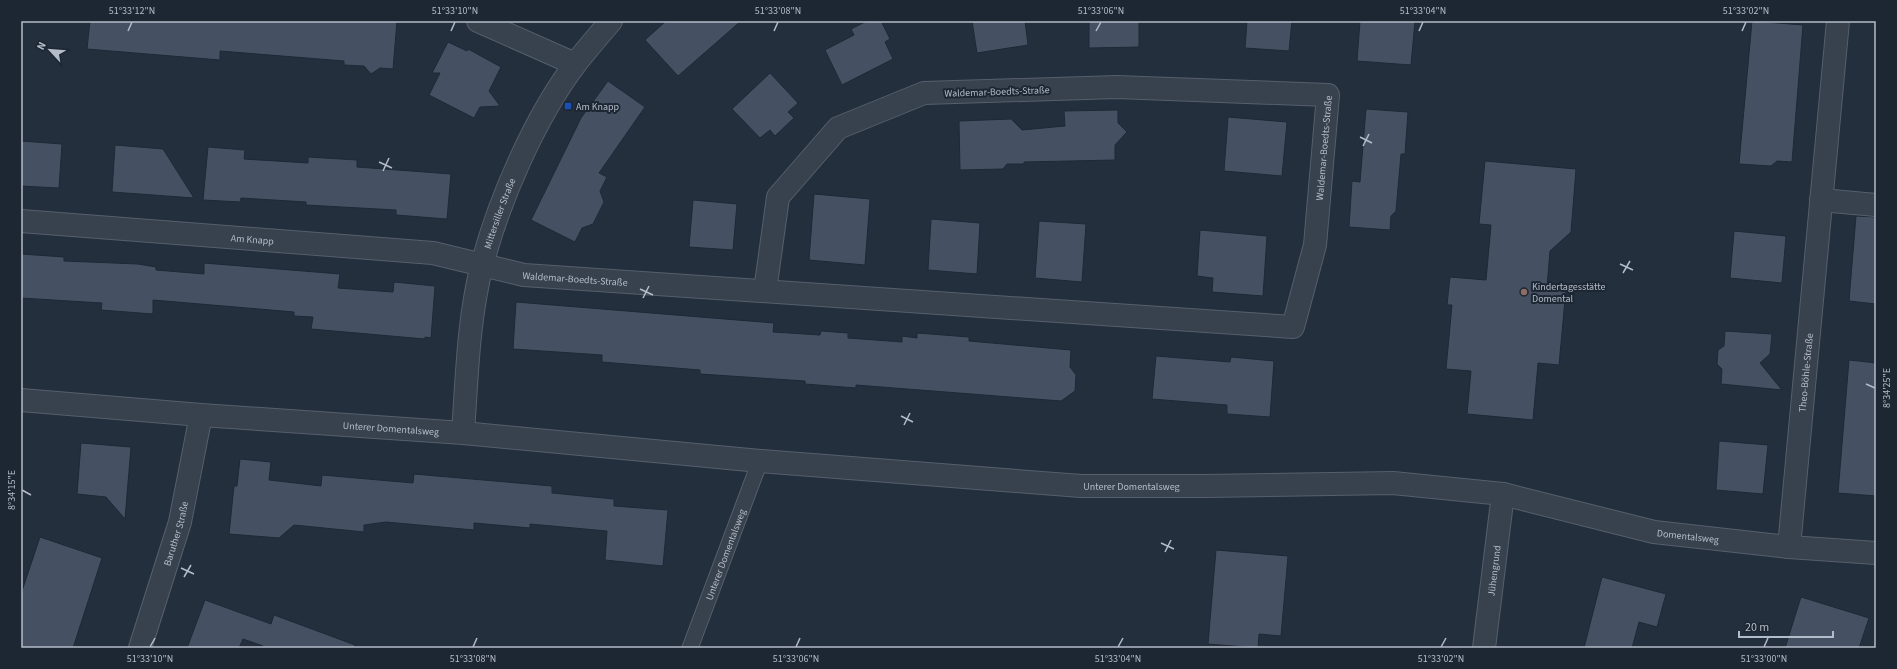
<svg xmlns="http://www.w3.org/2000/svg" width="1897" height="669" viewBox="0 0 1897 669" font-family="'Source Sans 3',sans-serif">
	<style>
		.building { fill: #455162; stroke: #1f2835 }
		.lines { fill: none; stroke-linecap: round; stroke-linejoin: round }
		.lane-casing { stroke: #565f6c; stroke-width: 17 }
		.street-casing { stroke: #565f6c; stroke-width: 24 }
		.lane { stroke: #38414e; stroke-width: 15 }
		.street { stroke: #38414e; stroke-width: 22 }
		.ticks { fill: none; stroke: #b4bcc9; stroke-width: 1.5 }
		.transit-dot { fill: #1a4fb4; stroke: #1d2633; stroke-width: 1.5 }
		.education-dot { fill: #8d6e63; stroke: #1d2633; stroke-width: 1.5 }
		.labels { text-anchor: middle; stroke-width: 4; stroke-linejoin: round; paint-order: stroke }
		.street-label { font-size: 10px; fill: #b4bcc9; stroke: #1d2633 }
		.poi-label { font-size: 10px; fill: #b4bcc9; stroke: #1d2633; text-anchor: start }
		.neatline { fill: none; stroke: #b4bcc9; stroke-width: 1.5 }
		.ticks-label { font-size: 10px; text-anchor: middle; fill: #b4bcc9 }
	</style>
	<rect width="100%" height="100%" fill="#242f3e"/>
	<g class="building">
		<path d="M 90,21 L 397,21 L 393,69 L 380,68 L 371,74 L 364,66 L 344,65 L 344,61 L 220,51 L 220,60 L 87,49 Z"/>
		<path d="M 666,21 L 741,21 L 678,76 L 645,40 Z"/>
		<path d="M 867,21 L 881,21 L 890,39 L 885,42 L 893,59 L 842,85 L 825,50 L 854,35 L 851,29 Z"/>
		<path d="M 972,21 L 1025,21 L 1028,45 L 977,53 Z"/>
		<path d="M 1089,21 L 1139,21 L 1139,47 L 1089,48 Z"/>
		<path d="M 1247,21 L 1292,21 L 1289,51 L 1245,48 Z"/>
		<path d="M 1360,21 L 1415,21 L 1411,65 L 1357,61 Z"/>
		<path d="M 1752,21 L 1803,25 L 1792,162 L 1777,161 L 1771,166 L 1739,164 Z"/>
		<path d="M 448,42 L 467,51 L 468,49 L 501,67 L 489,91 L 500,106 L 480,107 L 474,118 L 429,95 L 440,73 L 432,73 Z"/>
		<path d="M 770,73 L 798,103 L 788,112 L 794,118 L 775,136 L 770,130 L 760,138 L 732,109 Z"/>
		<path d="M 608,81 L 645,107 L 599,173 L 607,177 L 600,191 L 604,202 L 593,224 L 582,228 L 575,242 L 531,220 L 581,118 Z"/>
		<path d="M 1366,109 L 1408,112 L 1405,154 L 1401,154 L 1396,211 L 1391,216 L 1390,230 L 1349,227 L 1352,181 L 1360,182 Z"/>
		<path d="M 1118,110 L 1118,123 L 1127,132 L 1115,145 L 1115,160 L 1024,162 L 1024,164 L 1007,164 L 1003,169 L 960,170 L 959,121 L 1011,119 L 1022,130 L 1065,126 L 1064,111 Z"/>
		<path d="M 1228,117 L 1287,122 L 1282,176 L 1224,171 Z"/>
		<path d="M 21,141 L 62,144 L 59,188 L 21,186 Z"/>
		<path d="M 115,145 L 163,149 L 194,198 L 112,192 Z"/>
		<path d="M 208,147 L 245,150 L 244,159 L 308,163 L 308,157 L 357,160 L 357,167 L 451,174 L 447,219 L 396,215 L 396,210 L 306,205 L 306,202 L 241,198 L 240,202 L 203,200 Z"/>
		<path d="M 1485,161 L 1576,169 L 1571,232 L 1550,251 L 1547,287 L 1566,289 L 1559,365 L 1538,363 L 1533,420 L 1467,414 L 1471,371 L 1446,369 L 1452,305 L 1447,305 L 1450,277 L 1486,280 L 1491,225 L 1479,224 Z"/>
		<path d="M 814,194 L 870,199 L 865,265 L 809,260 Z"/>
		<path d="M 693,200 L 737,204 L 733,250 L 689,247 Z"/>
		<path d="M 1856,216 L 1876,217 L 1876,304 L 1849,301 Z"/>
		<path d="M 931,219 L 980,223 L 977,274 L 928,270 Z"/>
		<path d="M 1039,221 L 1086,224 L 1082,282 L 1035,278 Z"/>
		<path d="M 1200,230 L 1267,236 L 1263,296 L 1212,292 L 1213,278 L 1197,276 Z"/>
		<path d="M 1734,231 L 1786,236 L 1782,283 L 1730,278 Z"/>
		<path d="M 21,254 L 64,257 L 64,261 L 138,264 L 156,267 L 156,270 L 204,274 L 204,263 L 340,274 L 338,288 L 393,292 L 394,282 L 435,286 L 431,338 L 425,337 L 425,339 L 311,329 L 313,317 L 294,316 L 294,312 L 153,300 L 153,314 L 101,310 L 102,303 L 21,298 Z"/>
		<path d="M 516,302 L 774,323 L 773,332 L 820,335 L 821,331 L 848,333 L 848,338 L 902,342 L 902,336 L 917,338 L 917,333 L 969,337 L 969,341 L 1071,350 L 1070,367 L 1076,375 L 1075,391 L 1061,401 L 856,385 L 856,388 L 805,384 L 805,381 L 700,374 L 700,370 L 602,362 L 602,355 L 513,349 Z"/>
		<path d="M 1725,331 L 1772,334 L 1770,354 L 1760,363 L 1782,390 L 1721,384 L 1722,369 L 1717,364 L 1718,350 L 1724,346 Z"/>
		<path d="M 1156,356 L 1230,362 L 1231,357 L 1274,361 L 1270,417 L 1227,414 L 1227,405 L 1152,399 Z"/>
		<path d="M 1849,360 L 1876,363 L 1876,496 L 1838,493 Z"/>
		<path d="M 1719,441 L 1768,445 L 1763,494 L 1716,490 Z"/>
		<path d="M 81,443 L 131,447 L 125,519 L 106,497 L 77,494 Z"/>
		<path d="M 240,459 L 271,462 L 269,480 L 321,486 L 322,475 L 413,483 L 414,474 L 552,486 L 552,493 L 614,499 L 614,506 L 668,510 L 663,566 L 605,560 L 607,531 L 530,524 L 530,528 L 474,523 L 474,530 L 386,522 L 364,525 L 364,532 L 294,525 L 279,538 L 229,534 L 234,486 L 237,486 Z"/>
		<path d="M 40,537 L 102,558 L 73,648 L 21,648 L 21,594 Z"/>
		<path d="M 1216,550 L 1288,556 L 1281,636 L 1259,634 L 1258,648 L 1208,644 Z"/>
		<path d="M 1602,577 L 1666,594 L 1657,627 L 1639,622 L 1632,648 L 1584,648 Z"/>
		<path d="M 1801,597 L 1869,618 L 1859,648 L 1785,648 Z"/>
		<path d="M 205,600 L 271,624 L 274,615 L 355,645 L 354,648 L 262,648 L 263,646 L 243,639 L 239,648 L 187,648 Z"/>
	</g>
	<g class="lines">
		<defs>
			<g id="lane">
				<path id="s1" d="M 690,648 L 760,461"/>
			</g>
			<g id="street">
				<path d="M 478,21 L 575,64"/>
				<path d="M 1821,200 L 1876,205"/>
				<path id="s2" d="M 21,221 L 433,253 L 524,275 L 1293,327 L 1315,245 L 1328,95 L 1117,87 L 924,93 L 838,128 L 778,197 L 765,291"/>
				<path id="s3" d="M 21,400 L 201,415 L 463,433 L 760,461 L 1081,486 L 1206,486 L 1393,483 L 1503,494 L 1654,532 L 1789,547 L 1876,553"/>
				<path id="s4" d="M 463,433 C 467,377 468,320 482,265 C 499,200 535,117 576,63 C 587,49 599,35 611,21"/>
				<path id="s5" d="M 1789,547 L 1838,21"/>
				<path id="s6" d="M 140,648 L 180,522 L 201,415"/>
				<path id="s7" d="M 1484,648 L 1503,494"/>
			</g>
		</defs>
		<use href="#lane" class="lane-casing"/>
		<use href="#street" class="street-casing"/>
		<use href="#lane" class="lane"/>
		<use href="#street" class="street"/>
	</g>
	<path class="ticks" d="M 128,31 L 132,22M 451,31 L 455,22M 774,31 L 778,22M 1096,31 L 1101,22M 1419,31 L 1423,22M 1742,31 L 1746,22M 1360,137 L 1372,143M 1363,146 L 1369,134M 379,162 L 392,168M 383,171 L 389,158M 1620,264 L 1633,270M 1623,273 L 1630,261M 640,289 L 653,295M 643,298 L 649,286M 1866,384 L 1875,388M 901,416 L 913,422M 904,425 L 910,413M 22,490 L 31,495M 1161,543 L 1174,549M 1165,552 L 1171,540M 181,568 L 194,574M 184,577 L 191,565M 150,647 L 155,638M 473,647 L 477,638M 796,647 L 800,638M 1118,647 L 1123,638M 1441,647 L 1446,638M 1764,647 L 1768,638"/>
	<rect class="transit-dot" x="564" y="102" width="8" height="8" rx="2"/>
	<circle class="education-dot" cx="1524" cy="292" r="4"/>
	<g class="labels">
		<g class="street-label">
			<text transform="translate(997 91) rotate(-2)" y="4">Waldemar-Boedts-Straße</text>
			<text dy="4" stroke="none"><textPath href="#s2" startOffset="1460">Waldemar-Boedts-Straße</textPath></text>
			<text dy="4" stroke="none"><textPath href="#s4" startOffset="224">Mittersiller Straße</textPath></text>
			<text dy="4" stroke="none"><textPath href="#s2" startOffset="232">Am Knapp</textPath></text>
			<text dy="4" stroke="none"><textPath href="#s2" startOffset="558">Waldemar-Boedts-Straße</textPath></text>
			<text dy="4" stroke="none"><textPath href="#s5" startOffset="175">Theo-Böhle-Straße</textPath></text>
			<text dy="4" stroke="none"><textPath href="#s3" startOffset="371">Unterer Domentalsweg</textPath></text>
			<text dy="4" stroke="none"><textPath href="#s3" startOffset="1114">Unterer Domentalsweg</textPath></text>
			<text dy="4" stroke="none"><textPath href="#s6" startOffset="120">Baruther Straße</textPath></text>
			<text dy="4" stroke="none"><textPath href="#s3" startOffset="1676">Domentalsweg</textPath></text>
			<text dy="4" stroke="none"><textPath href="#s1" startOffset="100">Unterer Domentalsweg</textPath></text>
			<text dy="4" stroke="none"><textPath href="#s7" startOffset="78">Jühengrund</textPath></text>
		</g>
		<g class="poi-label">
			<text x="576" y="110">Am Knapp</text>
			<text x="1532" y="290">Kindertagesstätte<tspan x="1532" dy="12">Domental</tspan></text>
		</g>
	</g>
	<rect width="1897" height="669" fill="none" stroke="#1d2633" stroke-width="44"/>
	<g transform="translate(50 50) rotate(296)" stroke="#1d2633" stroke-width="3" paint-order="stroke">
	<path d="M0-3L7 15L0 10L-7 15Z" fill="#b4bcc9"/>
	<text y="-6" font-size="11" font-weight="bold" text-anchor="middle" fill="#b4bcc9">N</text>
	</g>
	<path d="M1739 631v6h94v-6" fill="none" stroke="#b4bcc9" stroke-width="2"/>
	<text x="1745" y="631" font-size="12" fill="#b4bcc9" stroke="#1d2633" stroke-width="3" paint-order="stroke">20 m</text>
	<rect x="22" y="22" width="1853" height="625" class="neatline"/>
	<g class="ticks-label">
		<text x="132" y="14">51°33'12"N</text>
		<text x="455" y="14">51°33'10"N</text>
		<text x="778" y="14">51°33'08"N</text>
		<text x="1101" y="14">51°33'06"N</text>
		<text x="1423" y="14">51°33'04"N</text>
		<text x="1746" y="14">51°33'02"N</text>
		<text transform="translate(1886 388) rotate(-90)" y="4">8°34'25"E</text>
		<text transform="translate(11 490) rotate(-90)" y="4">8°34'15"E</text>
		<text x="150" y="662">51°33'10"N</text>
		<text x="473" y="662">51°33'08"N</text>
		<text x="796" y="662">51°33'06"N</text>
		<text x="1118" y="662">51°33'04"N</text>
		<text x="1441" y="662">51°33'02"N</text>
		<text x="1764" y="662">51°33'00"N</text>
	</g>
</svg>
